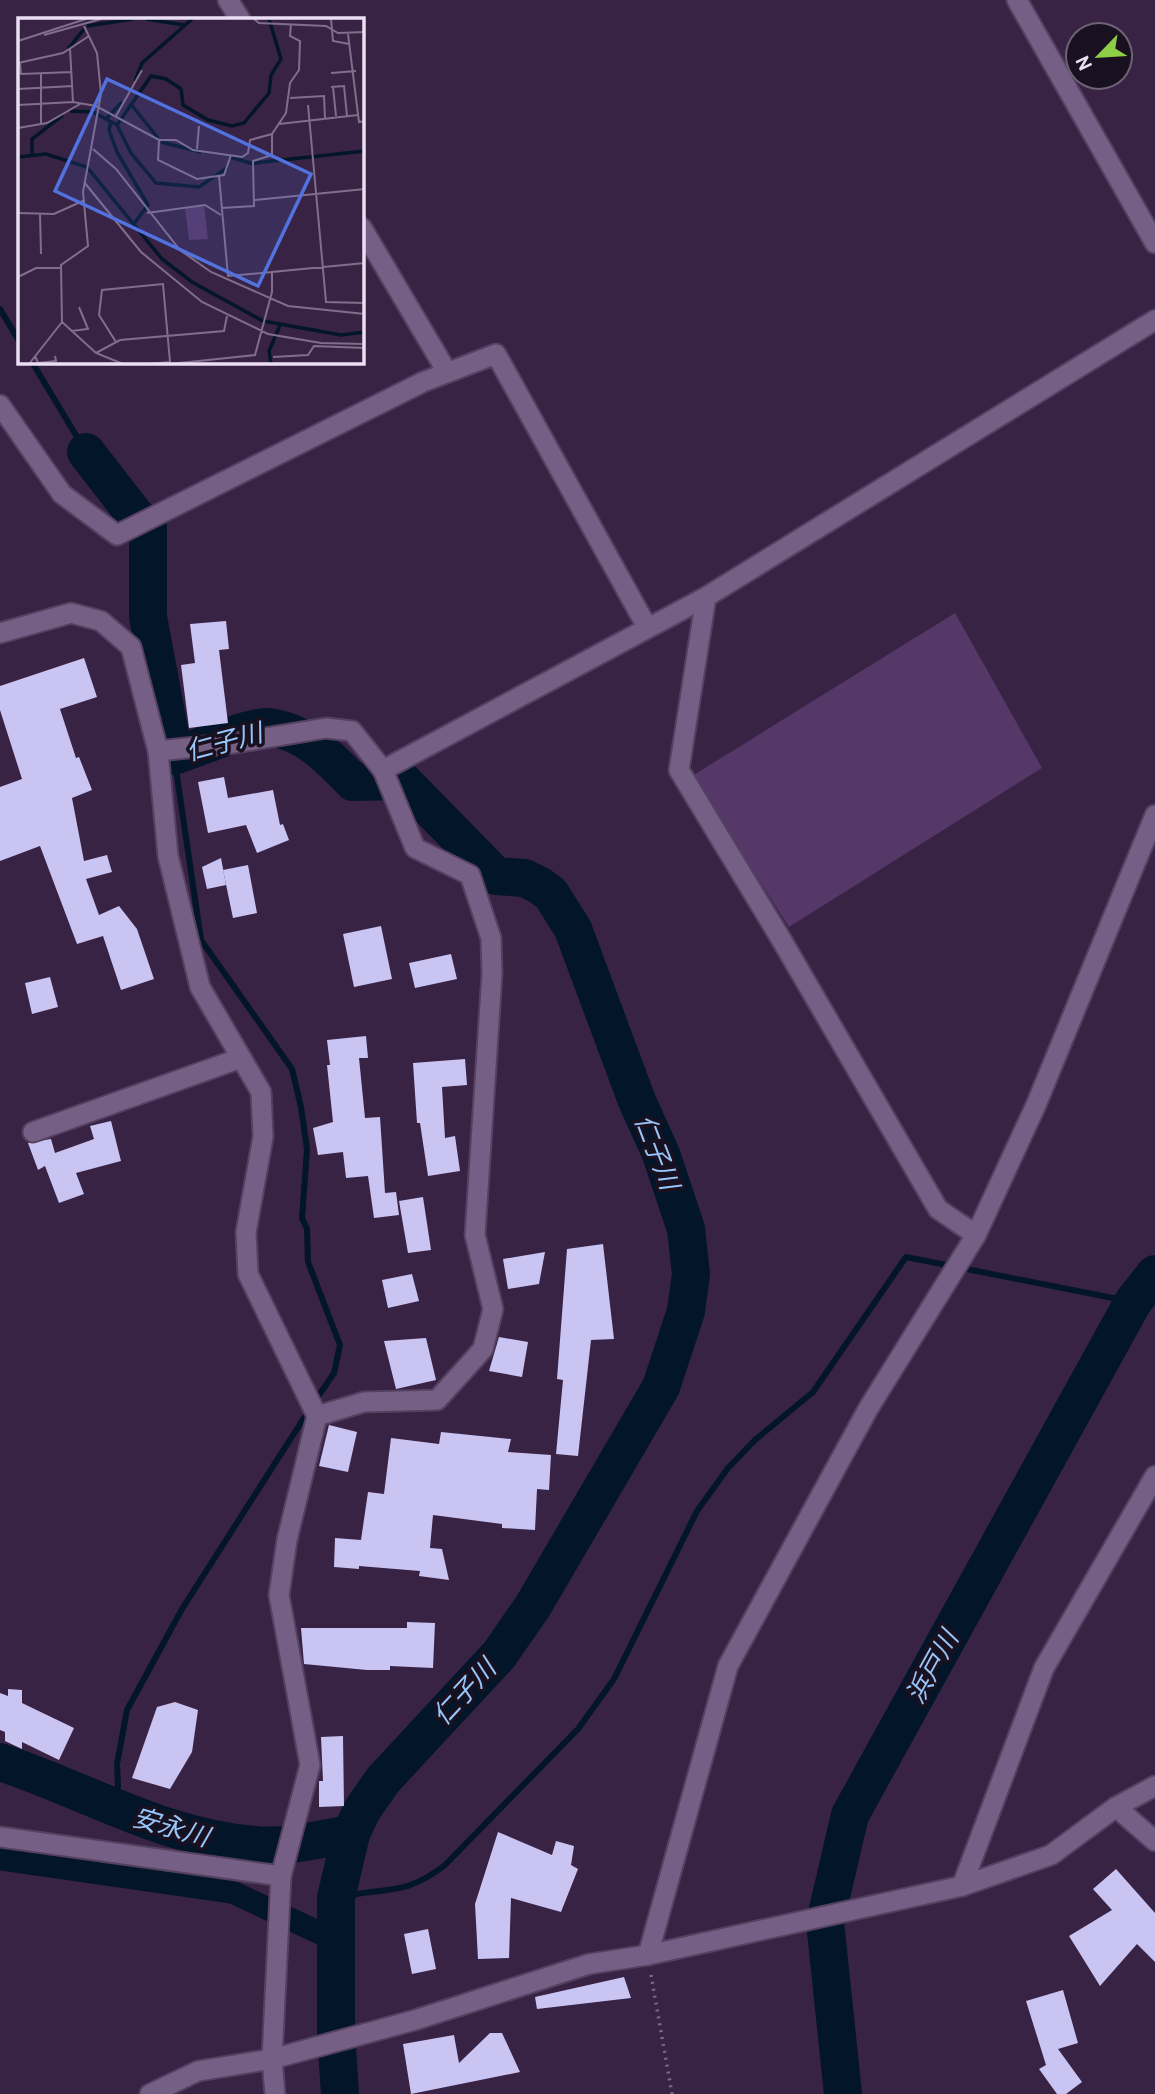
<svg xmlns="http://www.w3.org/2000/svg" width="1155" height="2094" viewBox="0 0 1155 2094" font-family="Overpass,'Noto Sans JP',sans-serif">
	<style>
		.green { fill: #553768 }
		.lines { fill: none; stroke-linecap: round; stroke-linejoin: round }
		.stream { stroke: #031529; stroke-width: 6 }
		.canal { stroke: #031529; stroke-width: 23 }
		.river { stroke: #031529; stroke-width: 38 }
		.building { fill: #cac4f3 }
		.minor-casing { stroke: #544160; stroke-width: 23 }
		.path { stroke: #7b6987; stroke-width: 3.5; stroke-dasharray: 2 5; stroke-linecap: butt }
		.minor { stroke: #765f85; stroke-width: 19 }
		.labels { text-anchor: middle; stroke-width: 7; stroke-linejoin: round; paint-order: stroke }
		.water-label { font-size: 26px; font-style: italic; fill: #96c6fa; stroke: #1a1120 }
		.inset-river { fill: none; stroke: #031529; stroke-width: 3.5 }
		.inset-road { fill: none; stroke: #806e8b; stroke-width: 2 }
		.view { fill: #5172df; fill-opacity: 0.15; stroke: #5172df; stroke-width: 3.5 }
		.inset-edge { fill: none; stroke: #ecdff5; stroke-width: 3.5 }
	</style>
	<rect width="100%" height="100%" fill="#382345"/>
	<path class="green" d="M 955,613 L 1042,768 L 789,927 L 692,776 Z"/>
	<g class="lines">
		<g class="stream">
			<path d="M 0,309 L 19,341"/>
			<path d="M 32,362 L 86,452"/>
			<path d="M 174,756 L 201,940 L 292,1069 L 301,1107 L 307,1149 L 302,1218 L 307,1229 L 308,1262 L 340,1345 L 334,1373 L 315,1401"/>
			<path d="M 112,1806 L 118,1786 L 117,1764 L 127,1710 L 182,1609 L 309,1410"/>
			<path d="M 336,1898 C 383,1886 403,1898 445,1865 L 578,1729 L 614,1679 L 697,1511 L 728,1468 L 755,1440 L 813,1392 L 906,1257 L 1133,1302"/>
		</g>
		<path class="canal" d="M 0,1859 L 232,1892 L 335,1940"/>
		<g class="river">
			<path d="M 86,452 L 134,514 L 148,527 L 148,617 L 174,756 C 192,750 253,725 268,727 C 304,731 329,757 353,782 L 403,781 L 496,876 L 524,878 L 539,885 L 551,894 L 573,929 L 637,1101 L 661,1154 L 686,1229 L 691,1274 L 686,1311 L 661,1387 L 533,1606 L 499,1655 L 383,1780 L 362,1810 L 351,1834 L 336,1898 L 336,2033 L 340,2094"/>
			<path d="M 0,1762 C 86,1790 162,1838 255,1845 C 286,1848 320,1839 351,1834"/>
			<path d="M 843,2094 L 825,1922 L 850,1815 L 1133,1302 L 1155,1274"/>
		</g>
	</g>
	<g class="building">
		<path d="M 226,621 L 229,649 L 219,650 L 228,723 L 189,728 L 181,665 L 195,663 L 190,624 Z"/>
		<path d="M 84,658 L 97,697 L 60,709 L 76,758 L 79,757 L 92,790 L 72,798 L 84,861 L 107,855 L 112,872 L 86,879 L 99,915 L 119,906 L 137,929 L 154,979 L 121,990 L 103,936 L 77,944 L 40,846 L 0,861 L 0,787 L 22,779 L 0,710 L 0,686 Z"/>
		<path d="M 224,777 L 228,798 L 273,790 L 280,825 L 283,824 L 289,840 L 257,853 L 246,825 L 208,833 L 198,782 Z"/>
		<path d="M 221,858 L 226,885 L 207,889 L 202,867 Z"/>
		<path d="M 248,865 L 257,913 L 233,918 L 223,870 Z"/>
		<path d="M 381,926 L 392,979 L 354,987 L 343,934 Z"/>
		<path d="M 451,954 L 457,979 L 415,988 L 409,963 Z"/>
		<path d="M 50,977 L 58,1007 L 32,1014 L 25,983 Z"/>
		<path d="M 366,1036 L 368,1058 L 359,1058 L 365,1118 L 380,1117 L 385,1193 L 396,1192 L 399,1215 L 374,1218 L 368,1176 L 346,1178 L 343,1152 L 318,1155 L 313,1128 L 333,1122 L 327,1065 L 330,1065 L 327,1040 Z"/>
		<path d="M 465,1059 L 467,1085 L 442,1087 L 445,1138 L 455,1136 L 460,1171 L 428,1176 L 420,1123 L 417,1123 L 413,1063 Z"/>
		<path d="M 111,1121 L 121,1161 L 76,1173 L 84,1194 L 59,1203 L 45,1166 L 38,1170 L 28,1143 L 51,1139 L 55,1153 L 94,1139 L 90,1126 Z"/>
		<path d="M 423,1197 L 431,1250 L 408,1253 L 399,1201 Z"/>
		<path d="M 603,1244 L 614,1339 L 591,1340 L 578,1456 L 556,1454 L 563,1380 L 557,1379 L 567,1249 Z"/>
		<path d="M 545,1252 L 539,1284 L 508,1289 L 503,1259 Z"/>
		<path d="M 412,1274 L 419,1301 L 388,1308 L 382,1280 Z"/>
		<path d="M 499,1337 L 528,1342 L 522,1377 L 489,1371 Z"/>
		<path d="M 426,1338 L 436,1380 L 396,1389 L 384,1341 Z"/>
		<path d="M 329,1425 L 357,1432 L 348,1472 L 319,1466 Z"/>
		<path d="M 441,1432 L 511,1439 L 508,1452 L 551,1455 L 549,1490 L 537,1489 L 535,1530 L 502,1528 L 502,1524 L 433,1515 L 430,1548 L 442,1549 L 449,1580 L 419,1576 L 420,1571 L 359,1566 L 359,1569 L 334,1567 L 335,1538 L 361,1540 L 368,1492 L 384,1494 L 391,1438 L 439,1444 Z"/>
		<path d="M 407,1622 L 435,1623 L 433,1668 L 390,1666 L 390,1670 L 367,1670 L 304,1664 L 301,1628 L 407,1628 Z"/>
		<path d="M 8,1689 L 22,1690 L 22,1703 L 74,1728 L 59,1760 L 22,1742 L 22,1749 L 5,1741 L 5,1732 L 0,1730 L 0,1693 L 8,1696 Z"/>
		<path d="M 175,1702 L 198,1710 L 192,1752 L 170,1789 L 132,1778 L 157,1707 Z"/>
		<path d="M 343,1736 L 344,1806 L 319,1807 L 319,1781 L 323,1781 L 321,1737 Z"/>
		<path d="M 498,1832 L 552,1855 L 556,1841 L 574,1846 L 571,1865 L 578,1869 L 561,1912 L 511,1898 L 509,1958 L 478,1959 L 475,1904 Z"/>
		<path d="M 1116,1869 L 1155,1913 L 1155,1962 L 1137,1944 L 1100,1986 L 1069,1936 L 1112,1910 L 1093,1889 Z"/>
		<path d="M 428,1929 L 436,1969 L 412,1974 L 404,1934 Z"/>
		<path d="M 624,1977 L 631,1998 L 537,2009 L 535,1997 Z"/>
		<path d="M 1063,1990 L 1078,2043 L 1058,2049 L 1082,2082 L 1066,2094 L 1057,2094 L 1039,2069 L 1046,2065 L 1026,2001 Z"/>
		<path d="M 490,2033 L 502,2033 L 520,2072 L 411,2094 L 403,2044 L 454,2035 L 459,2063 Z"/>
	</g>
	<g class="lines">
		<defs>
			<g id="minor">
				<path d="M 228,0 L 240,19"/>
				<path d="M 1017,0 L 1155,243"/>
				<path d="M 362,228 L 447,372"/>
				<path d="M 0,405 L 62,494 L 117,535 L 423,382 L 496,354 L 647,627"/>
				<path d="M 706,597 L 679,770 L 781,939 L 938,1209 L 976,1235"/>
				<path d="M 0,633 L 71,613 L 101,621 L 131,647 L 158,751 L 168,856 L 200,987 L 261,1092 L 263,1137 L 246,1232 L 248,1274 L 317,1416 L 287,1540 L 279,1595 L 310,1765 L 281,1876 L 272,2059 L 275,2094"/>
				<path d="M 158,751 L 235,743 L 326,728 L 352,731 L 383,770 L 415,848 L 470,875 L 491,938 L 492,974 L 475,1235 L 493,1309 L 483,1349 L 437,1400 L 364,1402 L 317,1416"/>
				<path d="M 383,770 L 706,597 L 1155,320"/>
				<path d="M 33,1132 L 241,1058"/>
				<path d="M 1116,1807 L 1155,1841"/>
				<path d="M 0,1837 L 281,1876"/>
				<path d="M 962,1886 L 1044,1668 L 1155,1476"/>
				<path d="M 648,1955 L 728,1666 L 868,1409 L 976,1235 L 1036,1105 L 1155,815"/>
				<path d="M 150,2094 L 198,2071 L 272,2059 L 415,2020 L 589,1964 L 648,1955 L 962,1886 L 1051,1855 L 1116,1807 L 1155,1786"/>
			</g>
		</defs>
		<use href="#minor" class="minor-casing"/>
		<path class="path" d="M 651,1975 L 672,2094"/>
		<use href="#minor" class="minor"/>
	</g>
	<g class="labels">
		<g class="water-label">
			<text transform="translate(224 742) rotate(-15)" y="9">仁子川</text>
			<text transform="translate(657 1152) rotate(69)" y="9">仁子川</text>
			<text transform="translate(932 1667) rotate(-61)" y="9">浜戸川</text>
			<text transform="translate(464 1692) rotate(-47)" y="9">仁子川</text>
			<text transform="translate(171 1827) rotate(16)" y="9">安永川</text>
		</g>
	</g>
	<g transform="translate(18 18)">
		<rect width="346" height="346" fill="#382345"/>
		<path d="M 186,188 L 190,221 L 171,222 L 167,190 Z" fill="#553768"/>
		<path class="inset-river" d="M 128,1 L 166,7M 69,8 L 115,1M 50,31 L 66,11M 117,63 L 124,45 L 174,1M 112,85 L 140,120M 52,93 L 75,94 L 99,107 L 113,135 L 138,165 L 181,169 L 209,150M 89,100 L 104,84M 93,103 L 91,112 L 99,134 L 130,187 L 115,207M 99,107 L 133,58 L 148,61 L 163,71 L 165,87 L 190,102 L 214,108 L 226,105 L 251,75 L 253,57 L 263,41 L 251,1M 143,124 L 183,134M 14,137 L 14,121 L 45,97M 0,139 L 28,136 L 69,149 L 144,241 L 174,264 L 245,303 L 323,317 L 347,314M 212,139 L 235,146 L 245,144M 245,144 L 347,133M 253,346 L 251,333 L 263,305"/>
		<path class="inset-road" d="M 236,1 L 241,5 L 308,8 L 320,15 L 347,14M 313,1 L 315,23 L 331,26M 330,16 L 341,104 L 347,103M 26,17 L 83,1M 0,23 L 68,1M 52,31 L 55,84M 0,45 L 45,35 L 71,18M 2,45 L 3,56 L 54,54M 23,55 L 23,105M 313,55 L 338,53M 313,69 L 326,68 L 329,98M 315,69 L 318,98M 0,71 L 55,68M 272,80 L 306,78 L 307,100M 0,87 L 55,84 L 78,88 L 141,122 L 158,122 L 175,132 L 224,139 L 230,135 L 232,122 L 254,116M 290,87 L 308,284 L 347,285M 98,98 L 124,52M 261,106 L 340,97M 0,110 L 29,105 L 62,86M 141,123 L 140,142 L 179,161 L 206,157 L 213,137M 75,131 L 98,151 L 162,232 L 193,254 L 270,288 L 347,296M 179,131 L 181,108M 201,158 L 210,258 L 254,254M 66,164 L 123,234 L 184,284 L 250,316 L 303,325 L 347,326M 237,182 L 347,171M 203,190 L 236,188 L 235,143 L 254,137 L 254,116 L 268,95 L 272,65 L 281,52 L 282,23 L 272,18 L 273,6M 0,195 L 36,196 L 67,182M 129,195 L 187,187 L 203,197M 22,196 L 23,236M 0,259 L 18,250 L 42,250M 44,304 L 78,335 L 105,346M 53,313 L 70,311 L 61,289M 98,324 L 81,297 L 84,272 L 145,266 L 152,344 L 131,346M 78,335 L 102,322 L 206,313 L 209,298M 17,338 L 20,345 L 38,343 L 37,338M 255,339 L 290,337 L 296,328 L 347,330M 11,346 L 44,304 L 43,247 L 70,228 L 65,174 L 83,76 L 79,35 L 66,8M 152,346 L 237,337 L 254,274 L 254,254 L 347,245"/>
		<path class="view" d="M 89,61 L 293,156 L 240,268 L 37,173 Z"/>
		<rect width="346" height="346" class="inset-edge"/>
	</g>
	<g transform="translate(1099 56) rotate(245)"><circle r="33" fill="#1a1120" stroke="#6e6375" stroke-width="2"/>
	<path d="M0-5L12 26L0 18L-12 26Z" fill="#8dce44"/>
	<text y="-10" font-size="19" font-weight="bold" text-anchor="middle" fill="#ecdff5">N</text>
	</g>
</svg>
